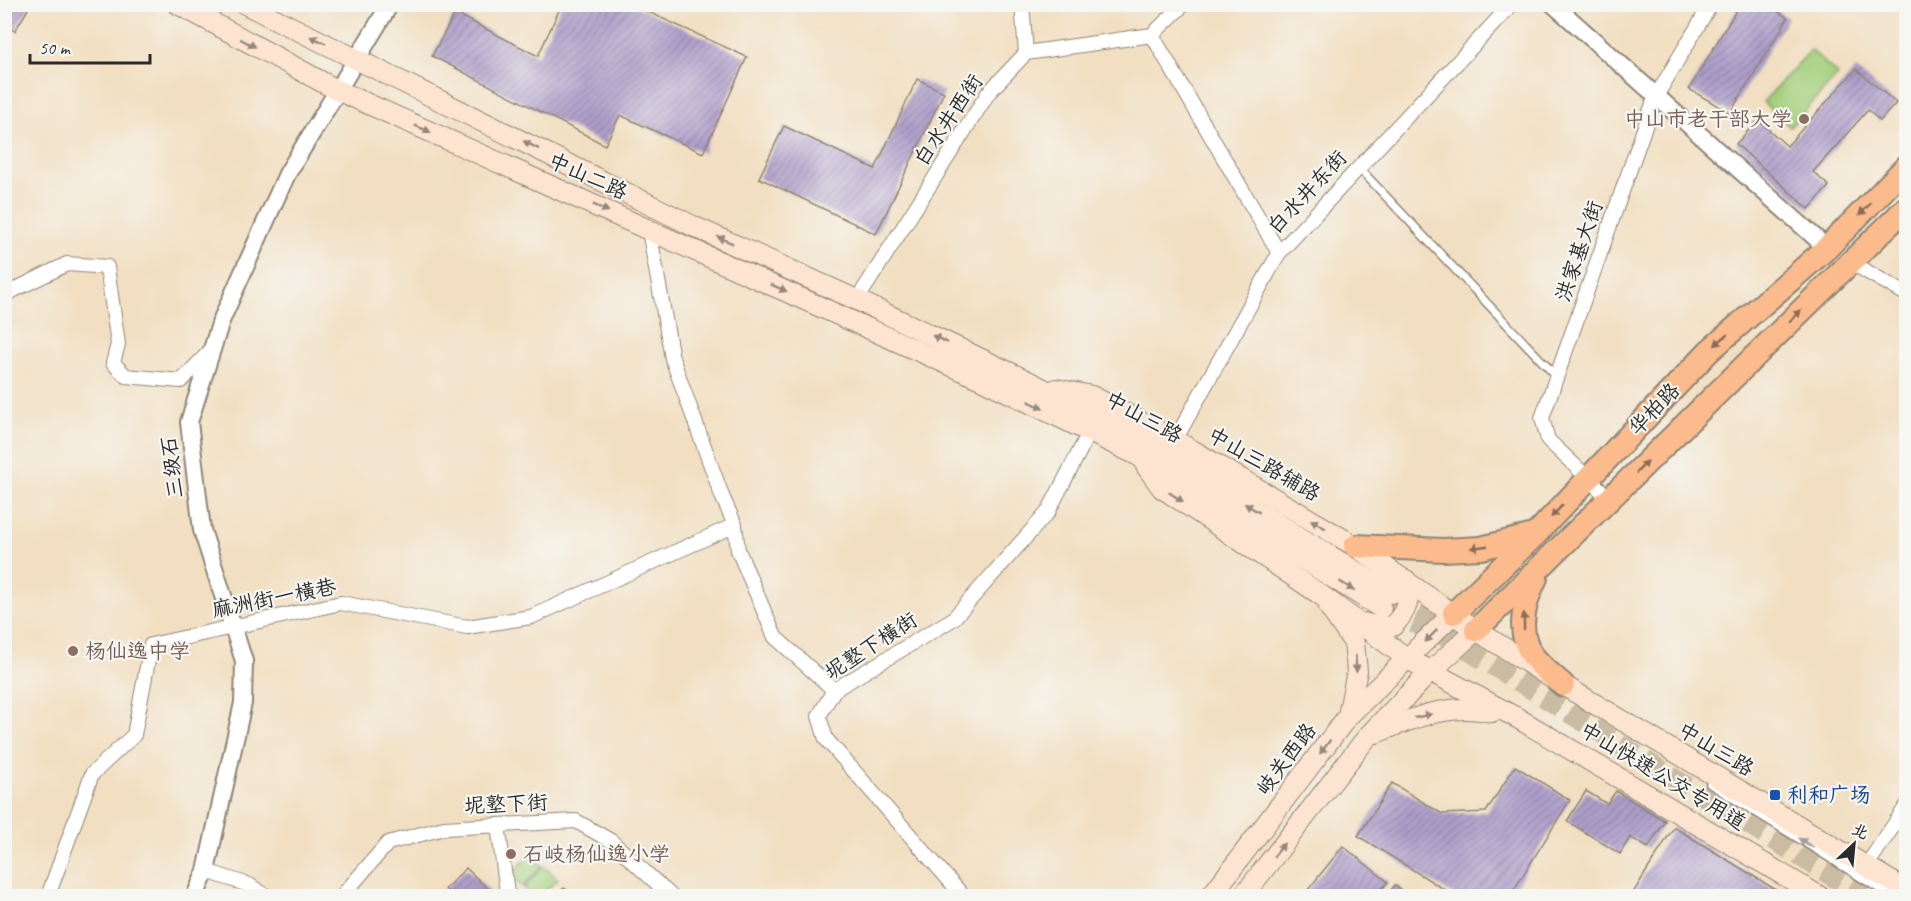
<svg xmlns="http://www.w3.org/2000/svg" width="1911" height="901" viewBox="0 0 1911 901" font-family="Caveat,'LXGW WenKai TC',sans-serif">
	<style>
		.garden { fill: #a4d07d; stroke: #687e54; stroke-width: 1.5 }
		.building { fill: url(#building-hatch) }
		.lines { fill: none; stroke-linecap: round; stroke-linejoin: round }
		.secondary-tunnel { stroke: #cabba3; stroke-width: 20; stroke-dasharray: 20 10; stroke-linecap: butt }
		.service-casing { stroke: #8e8576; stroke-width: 10 }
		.minor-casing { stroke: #8e8576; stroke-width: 16 }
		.tertiary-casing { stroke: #8e8576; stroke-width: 20 }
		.secondary-casing { stroke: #8e8576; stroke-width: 22 }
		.primary-casing { stroke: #8e8576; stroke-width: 26 }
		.service { stroke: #fff; stroke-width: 7 }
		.minor { stroke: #fff; stroke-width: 14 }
		.tertiary { stroke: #fff; stroke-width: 16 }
		.secondary { stroke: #fde4d1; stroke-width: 20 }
		.primary { stroke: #fbbb8c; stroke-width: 22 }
		.oneway { fill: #94887e }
		.oneway2 { fill: #896c57 }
		.oneway3 { fill: #a0a0a0 }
		.education-dot { fill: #8d6e63; stroke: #f6f6f2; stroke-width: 2 }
		.transit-dot { fill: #1a4fb4; stroke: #f6f6f2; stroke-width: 2 }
		.labels { text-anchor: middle; stroke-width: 4.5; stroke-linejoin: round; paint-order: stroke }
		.education-label { font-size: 21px; fill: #785e54; stroke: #f6f6f2; text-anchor: start }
		.street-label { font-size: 21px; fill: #2b2b2b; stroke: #f6f6f2 }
		.transit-label { font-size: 21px; fill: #164399; stroke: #f6f6f2; text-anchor: start }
	</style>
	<defs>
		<pattern id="building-hatch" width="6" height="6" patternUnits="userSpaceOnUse" patternTransform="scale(1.5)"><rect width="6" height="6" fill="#ae9eca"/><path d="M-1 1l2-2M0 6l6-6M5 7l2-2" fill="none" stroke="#8e81a4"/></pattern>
	</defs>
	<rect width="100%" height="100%" fill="#f6f6f2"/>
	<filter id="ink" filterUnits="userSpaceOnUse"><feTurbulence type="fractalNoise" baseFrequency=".0167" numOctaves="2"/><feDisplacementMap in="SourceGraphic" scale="12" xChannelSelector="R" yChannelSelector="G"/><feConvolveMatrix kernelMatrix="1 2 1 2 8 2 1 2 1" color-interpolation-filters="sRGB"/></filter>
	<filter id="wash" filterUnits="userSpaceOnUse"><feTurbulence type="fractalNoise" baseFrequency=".008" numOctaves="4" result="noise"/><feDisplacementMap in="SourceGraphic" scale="24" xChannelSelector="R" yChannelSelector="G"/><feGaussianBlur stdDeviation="1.35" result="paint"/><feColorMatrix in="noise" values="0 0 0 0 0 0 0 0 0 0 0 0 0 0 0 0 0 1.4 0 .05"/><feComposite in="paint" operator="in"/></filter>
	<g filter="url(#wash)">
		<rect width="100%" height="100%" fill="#f2dfc1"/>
		<g class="garden">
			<path d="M 1811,50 L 1838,75 L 1790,127 L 1763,102 Z"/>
			<path d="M 530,854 L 542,866 L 523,887 L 511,876 Z"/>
			<path d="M 543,866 L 558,879 L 540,896 L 533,896 L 524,888 Z"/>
		</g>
		<g id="blocks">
			<g class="building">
				<path d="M 4,4 L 31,4 L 15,31 L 4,25 Z"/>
				<path d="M 562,4 L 631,4 L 747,57 L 703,153 L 620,115 L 605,145 L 432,56 L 455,13 L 538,56 Z"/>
				<path d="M 1740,4 L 1766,4 L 1788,18 L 1730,113 L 1689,89 Z"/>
				<path d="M 1856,69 L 1896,103 L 1880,121 L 1868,110 L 1813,172 L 1829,186 L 1809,209 L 1736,144 L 1758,120 L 1787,146 Z"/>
				<path d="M 917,79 L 944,92 L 876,234 L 759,178 L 784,126 L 875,169 Z"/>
				<path d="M 1515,766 L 1570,800 L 1510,896 L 1455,896 L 1358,836 L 1392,783 L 1442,814 L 1486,812 Z"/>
				<path d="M 1586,791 L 1607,804 L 1616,791 L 1665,821 L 1648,848 L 1630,837 L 1620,854 L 1567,821 Z"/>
				<path d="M 1674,827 L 1786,896 L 1631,896 Z"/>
				<path d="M 1343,846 L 1388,882 L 1376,896 L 1369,896 L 1358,888 L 1350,896 L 1315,896 L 1307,891 Z"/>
				<path d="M 466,868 L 490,891 L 487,896 L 453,896 L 445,889 Z"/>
				<path d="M 1395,885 L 1409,896 L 1386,896 Z"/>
				<path d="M 564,888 L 576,896 L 556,896 Z"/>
			</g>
		</g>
	</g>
	<g filter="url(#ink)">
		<use href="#blocks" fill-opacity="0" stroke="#8e8576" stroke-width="1.5"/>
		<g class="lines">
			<g class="secondary-tunnel">
				<path d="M 1394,594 L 1483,645"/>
				<path d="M 1386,610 L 1450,639 L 1864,896"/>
			</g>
			<defs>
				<g id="service">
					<path d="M 1359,168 L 1557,377"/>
					<path d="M 1710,784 L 1891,896"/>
				</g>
				<g id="minor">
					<path d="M 1022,4 L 1026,53"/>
					<path d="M 1152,35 L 1279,253"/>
					<path d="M 649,230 L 672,358 L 722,496 L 735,525 L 738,550 L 775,637 L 834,690"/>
					<path d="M 1850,262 L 1906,294"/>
					<path d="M 4,295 L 67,264 L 107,267 L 118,344 L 113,363 L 126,376 L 181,381 L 212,349"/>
					<path d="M 857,300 L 989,92 L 1026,53 L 1152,35 L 1184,4"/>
					<path d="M 1175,440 L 1279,253 L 1512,4"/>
					<path d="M 1610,499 L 1548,440 L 1542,418 L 1655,98 L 1711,4"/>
					<path d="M 498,825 L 507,893 L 510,896"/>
					<path d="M 1867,865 L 1906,807"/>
					<path d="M 206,871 L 249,885 L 266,896"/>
					<path d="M 48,896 L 92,774 L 134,735 L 151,645 L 341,603 L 467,627 L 531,617 L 735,525"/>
					<path d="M 342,896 L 388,843 L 444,828 L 576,821 L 611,841 L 671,896"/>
					<path d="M 963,896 L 826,739 L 819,716 L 834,690 L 953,619 L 1048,512 L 1090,431"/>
				</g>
				<g id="tertiary">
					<path d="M 1553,4 L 1827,248"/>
					<path d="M 195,896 L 206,871 L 243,703 L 244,661 L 202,530 L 189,422 L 221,321 L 287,174 L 390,4"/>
				</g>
				<g id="secondary">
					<path d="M 178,4 L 337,90 L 983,380 L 1137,455 L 1381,608"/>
					<path d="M 245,4 L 695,227 L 857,300 L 1036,385 L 1144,442 L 1391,593"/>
					<path d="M 1056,389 L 1092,396 L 1175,440 L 1355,546 L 1476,630 L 1563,685 L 1906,890"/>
					<path d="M 1146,466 L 1162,488 L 1321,595 L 1408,659 L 1519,719 L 1819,896"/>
					<path d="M 1329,607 L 1354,643 L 1357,671 L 1348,716"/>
					<path d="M 1363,623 L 1378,627 L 1393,626 C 1406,612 1412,599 1406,580"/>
					<path d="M 1376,733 C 1413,718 1452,702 1492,712"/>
					<path d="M 1211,896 L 1348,716 L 1454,613"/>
					<path d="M 1243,896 L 1368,736 L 1430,672 L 1476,630"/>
				</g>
				<g id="primary">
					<path d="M 1355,546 L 1443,550 L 1481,548 L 1534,535"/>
					<path d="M 1536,578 C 1524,602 1516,631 1532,655 C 1540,666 1553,676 1563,685"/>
					<path d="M 1454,613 L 1536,534 L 1709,351 L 1827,248 L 1906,167"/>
					<path d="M 1476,630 L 1906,208"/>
				</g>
			</defs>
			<use href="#service" class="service-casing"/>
			<use href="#minor" class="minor-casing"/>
			<use href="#tertiary" class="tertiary-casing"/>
			<use href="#secondary" class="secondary-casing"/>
			<use href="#primary" class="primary-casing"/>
			<use href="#service" class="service"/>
			<use href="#minor" class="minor"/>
			<use href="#tertiary" class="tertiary"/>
			<use href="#secondary" class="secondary"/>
			<use href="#primary" class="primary"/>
		</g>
		<defs><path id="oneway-solid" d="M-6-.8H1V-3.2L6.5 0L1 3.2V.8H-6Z" transform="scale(1.5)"/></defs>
		<g class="oneway">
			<use href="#oneway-solid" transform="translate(318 40) rotate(-156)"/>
			<use href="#oneway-solid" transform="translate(248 43) rotate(28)"/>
			<use href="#oneway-solid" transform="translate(423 129) rotate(24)"/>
			<use href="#oneway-solid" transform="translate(531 145) rotate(-153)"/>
			<use href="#oneway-solid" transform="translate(601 208) rotate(24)"/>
			<use href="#oneway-solid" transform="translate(725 240) rotate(-156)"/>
			<use href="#oneway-solid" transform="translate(779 288) rotate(24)"/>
			<use href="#oneway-solid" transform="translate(940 339) rotate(-155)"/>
			<use href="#oneway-solid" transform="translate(1036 405) rotate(26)"/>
			<use href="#oneway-solid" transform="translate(1176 497) rotate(34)"/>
			<use href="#oneway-solid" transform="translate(1252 508) rotate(-149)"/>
			<use href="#oneway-solid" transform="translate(1318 524) rotate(-150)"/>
			<use href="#oneway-solid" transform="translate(1347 586) rotate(32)"/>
			<use href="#oneway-solid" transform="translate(1431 636) rotate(135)"/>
			<use href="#oneway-solid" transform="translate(1356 664) rotate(87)"/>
			<use href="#oneway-solid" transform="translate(1423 716) rotate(-13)"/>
			<use href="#oneway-solid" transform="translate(1325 747) rotate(127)"/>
			<use href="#oneway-solid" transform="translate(1279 850) rotate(-52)"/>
		</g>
		<g class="oneway2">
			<use href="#oneway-solid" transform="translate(1865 209) rotate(135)"/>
			<use href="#oneway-solid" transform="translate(1795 316) rotate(-45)"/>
			<use href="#oneway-solid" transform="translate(1721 340) rotate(139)"/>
			<use href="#oneway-solid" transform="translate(1642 467) rotate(-45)"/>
			<use href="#oneway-solid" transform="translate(1557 511) rotate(133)"/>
			<use href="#oneway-solid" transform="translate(1479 547) rotate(172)"/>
			<use href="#oneway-solid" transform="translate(1524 621) rotate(-90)"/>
		</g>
		<use class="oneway3" href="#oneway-solid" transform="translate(1806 843) rotate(-148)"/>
	</g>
	<g class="education-dot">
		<circle cx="1804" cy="119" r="6"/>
		<circle cx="73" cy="651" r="6"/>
		<circle cx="511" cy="854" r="6"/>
	</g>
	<rect class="transit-dot" x="1769" y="789" width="12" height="12" rx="3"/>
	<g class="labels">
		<g class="education-label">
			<text x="1792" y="126" text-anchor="end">中山市老干部大学</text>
			<text x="85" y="658">杨仙逸中学</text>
			<text x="523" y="861">石岐杨仙逸小学</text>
		</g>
		<g class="street-label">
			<text transform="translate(948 120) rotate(-56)" y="7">白水井西街</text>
			<text transform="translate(588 176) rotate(24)" y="7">中山二路</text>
			<text transform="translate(1307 192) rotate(-47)" y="7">白水井东街</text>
			<text transform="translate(1579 251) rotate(-71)" y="7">洪家基大街</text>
			<text transform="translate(1654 409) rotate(-46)" y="7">华柏路</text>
			<text transform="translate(1144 417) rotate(29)" y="7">中山三路</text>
			<text transform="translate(1264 464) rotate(30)" y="7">中山三路辅路</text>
			<text transform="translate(172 467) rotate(-97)" y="7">三级石</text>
			<text transform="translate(274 598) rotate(-11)" y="7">麻洲街一橫巷</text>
			<text transform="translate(871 646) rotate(-33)" y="7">坭墪下橫街</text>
			<text transform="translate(1716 749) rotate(31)" y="7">中山三路</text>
			<text transform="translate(1286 759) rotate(-53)" y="7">岐关西路</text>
			<text transform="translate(1663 776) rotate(31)" y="7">中山快速公交专用道</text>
			<text transform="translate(506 804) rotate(-3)" y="7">坭墪下街</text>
		</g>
		<g class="transit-label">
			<text x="1787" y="802">利和广场</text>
		</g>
	</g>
	<rect width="1911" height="901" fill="none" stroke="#f6f6f2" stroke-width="24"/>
	<g transform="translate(1854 844) rotate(26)" stroke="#f6f6f2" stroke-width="4.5" paint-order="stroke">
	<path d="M0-4.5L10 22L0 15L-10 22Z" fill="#2b2b2b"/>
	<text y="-9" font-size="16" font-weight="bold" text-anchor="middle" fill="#2b2b2b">北</text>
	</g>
	<path d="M30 54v9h120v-9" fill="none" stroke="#2b2b2b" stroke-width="3"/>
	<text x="39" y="54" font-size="18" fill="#2b2b2b" stroke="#f6f6f2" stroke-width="4.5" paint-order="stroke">50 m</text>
</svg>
